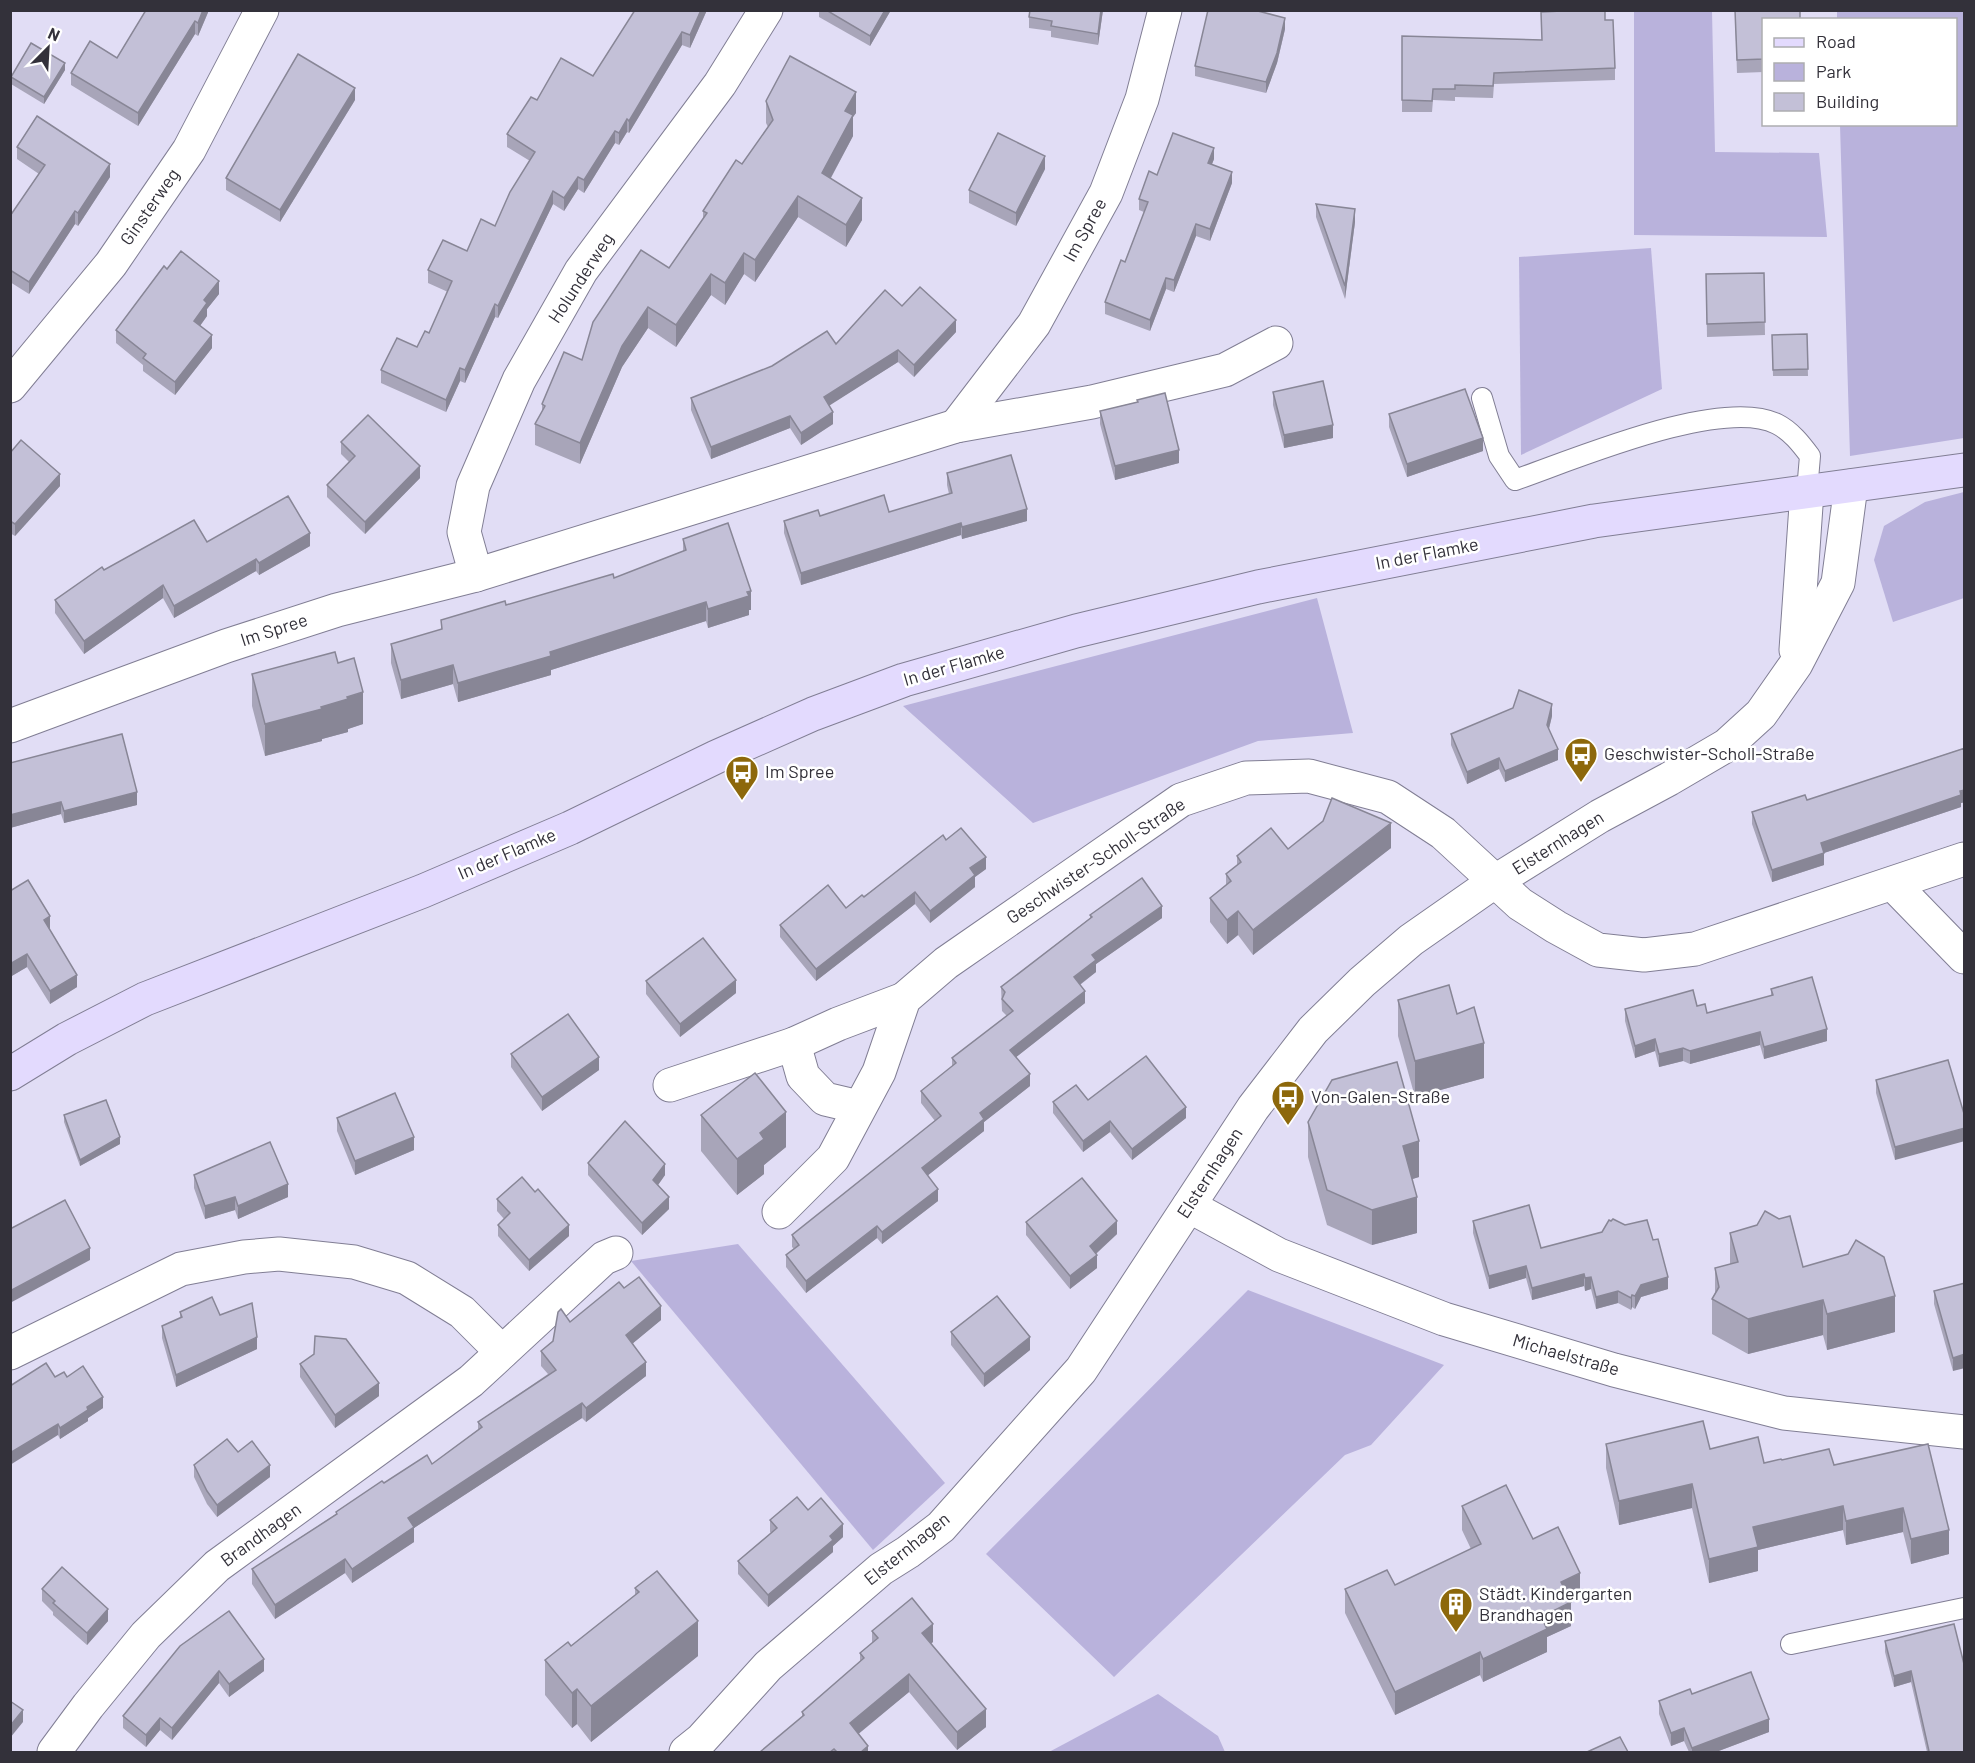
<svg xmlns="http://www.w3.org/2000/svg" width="1975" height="1763" viewBox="0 0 1975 1763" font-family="Barlow,sans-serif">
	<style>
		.green { fill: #b9b2dc }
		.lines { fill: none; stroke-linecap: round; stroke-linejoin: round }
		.service-casing { stroke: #817e94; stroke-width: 22 }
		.minor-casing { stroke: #817e94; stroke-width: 35 }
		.secondary-casing { stroke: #817e94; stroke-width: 35 }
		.service { stroke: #fff; stroke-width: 20 }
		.minor { stroke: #fff; stroke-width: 33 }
		.secondary { stroke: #e3dafe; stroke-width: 33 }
		.wall { fill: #a8a5b9 }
		.shaded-wall { fill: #888696 }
		.building { fill: #c3c0d7; stroke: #888696; stroke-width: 1.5 }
		.labels { text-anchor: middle; stroke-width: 5; stroke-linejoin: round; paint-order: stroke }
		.street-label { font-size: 18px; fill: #33313a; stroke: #fff }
		.poi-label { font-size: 18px; fill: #33313a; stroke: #fff; text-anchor: start }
	</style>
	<rect width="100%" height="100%" fill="#e1ddf5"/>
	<g class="green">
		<path d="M 1634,11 L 1712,11 L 1715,152 L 1819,153 L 1827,237 L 1634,235 Z"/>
		<path d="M 1837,11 L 1964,11 L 1964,438 L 1850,456 L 1840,125 L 1956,124 L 1956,20 L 1837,19 Z"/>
		<path d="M 1651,248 L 1662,389 L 1521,455 L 1519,257 Z"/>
		<path d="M 1964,492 L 1964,598 L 1893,622 L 1874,560 L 1884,526 L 1925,502 Z"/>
		<path d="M 1317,598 L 1353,733 L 1258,741 L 1033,823 L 903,706 Z"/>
		<path d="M 738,1244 L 945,1483 L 873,1550 L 631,1261 Z"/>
		<path d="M 1248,1290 L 1444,1365 L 1371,1445 L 1345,1455 L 1114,1677 L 986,1554 Z"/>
		<path d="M 1158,1694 L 1218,1736 L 1225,1752 L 1049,1752 Z"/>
	</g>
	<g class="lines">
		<defs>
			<g id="service">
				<path d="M 1482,398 L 1499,456 L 1515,480 C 1573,460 1722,396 1777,424 C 1791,431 1801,444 1810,456 L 1807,491"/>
				<path d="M 1791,1644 L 1964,1608"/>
			</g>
			<g id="minor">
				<path d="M 10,386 L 111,264 L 189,150 L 262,10"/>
				<path d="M 956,426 L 1034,324 L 1106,193 L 1142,99 L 1165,10"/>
				<path d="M 476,575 L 464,532 L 473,486 L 519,380 L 581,271 L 720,84 L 766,10"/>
				<path d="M 1796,650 L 1807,491"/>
				<path d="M 10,726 L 226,646 L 337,610 L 476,575 L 956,426 L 1092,402 L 1225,370 L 1276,343"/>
				<path d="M 1893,884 L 1964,957"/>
				<path d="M 794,1044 L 803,1076 L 825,1099 L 859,1107"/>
				<path d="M 670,1085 L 794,1044 L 838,1024 L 904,999"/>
				<path d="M 1189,1206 L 1279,1255 L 1444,1319 L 1614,1370 L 1784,1413 L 1964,1432"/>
				<path d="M 779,1212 L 833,1158 L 879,1072 L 904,999 L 946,963 L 1181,800 L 1246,778 L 1309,776 L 1388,797 L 1443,833 L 1520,904 L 1556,927 L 1598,950 L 1644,955 L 1695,949 L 1964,859"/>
				<path d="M 10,1353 L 181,1269 L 244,1257 L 279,1254 L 354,1262 L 407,1278 L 462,1312 L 502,1352"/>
				<path d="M 54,1752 L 88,1706 L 146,1635 L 217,1566 L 471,1381 L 604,1258 L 616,1253"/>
				<path d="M 686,1752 L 701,1740 L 768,1666 L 881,1569 L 908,1552 L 941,1527 L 1081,1370 L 1253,1108 L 1313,1030 L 1362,982 L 1411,940 L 1494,882 L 1600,816 L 1669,779 L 1727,745 L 1761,714 L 1796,664 L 1838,583 L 1851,486"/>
			</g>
			<path id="secondary" d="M 10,1074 L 67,1039 L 145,999 L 423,891 L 570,828 L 716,757 L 813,714 L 904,680 L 1076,631 L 1258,587 L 1594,521 L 1964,470"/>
		</defs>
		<use href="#service" class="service-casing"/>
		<use href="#minor" class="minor-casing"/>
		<use href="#secondary" class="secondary-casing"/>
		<use href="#service" class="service"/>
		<use href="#minor" class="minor"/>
		<use href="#secondary" class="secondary"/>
	</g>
	<g class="wall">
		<path d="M 144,10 L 209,10 L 198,36 L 195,34 L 138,126 L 71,85 L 71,73 L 117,58 L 146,11 Z"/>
		<path d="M 707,10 L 690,48 L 682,45 L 629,133 L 627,132 L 619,145 L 615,143 L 584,193 L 578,189 L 564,211 L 553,204 L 498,318 L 495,317 L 465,383 L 460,381 L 446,412 L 381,383 L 381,370 L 417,347 L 429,333 L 448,292 L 428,283 L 428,270 L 467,251 L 495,226 L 530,161 L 507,147 L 507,134 L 537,100 L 593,76 Z"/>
		<path d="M 819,10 L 891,10 L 870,46 L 819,17 Z"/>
		<path d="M 1103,10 L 1098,45 L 1051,37 L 1051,31 L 1029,28 L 1029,17 Z"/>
		<path d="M 1735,10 L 1764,20 L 1764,72 L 1737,73 Z"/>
		<path d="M 1256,11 L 1285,29 L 1277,63 L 1266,93 L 1195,76 L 1195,66 Z"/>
		<path d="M 1541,12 L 1605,20 L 1615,68 L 1615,80 L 1494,84 L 1493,98 L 1455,97 L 1455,101 L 1433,100 L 1432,112 L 1402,112 L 1402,36 L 1542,40 Z"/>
		<path d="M 65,70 L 44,104 L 11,84 L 11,77 Z"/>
		<path d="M 355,100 L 280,222 L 226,190 L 226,178 Z"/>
		<path d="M 766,101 L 856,113 L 853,117 L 853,136 L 831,178 L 862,220 L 846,247 L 798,217 L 755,282 L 744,274 L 725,305 L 711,295 L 676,347 L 648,328 L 622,367 L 580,464 L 535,445 L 535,424 L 542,413 L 542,404 L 582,360 L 669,268 L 703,219 L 703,211 L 742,164 L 768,127 L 766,123 Z"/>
		<path d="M 17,147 L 110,177 L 78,226 L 75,224 L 29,294 L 10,282 L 10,216 L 39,174 L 17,159 Z"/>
		<path d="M 1214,159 L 1212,164 L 1232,183 L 1210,241 L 1196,236 L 1174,292 L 1166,289 L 1150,331 L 1105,314 L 1105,302 L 1125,262 L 1144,212 L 1139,210 L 1139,199 L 1157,175 Z"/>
		<path d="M 1045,169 L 1016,226 L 969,203 L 969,190 Z"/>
		<path d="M 1316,204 L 1355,222 L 1345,299 L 1316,217 Z"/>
		<path d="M 167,269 L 219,294 L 207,309 L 207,316 L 200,326 L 212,348 L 175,395 L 143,371 L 143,365 L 116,343 L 116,330 Z"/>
		<path d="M 1764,273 L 1765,335 L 1707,337 L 1706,274 Z"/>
		<path d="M 956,332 L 914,377 L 898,362 L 829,405 L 833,424 L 801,445 L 790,428 L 711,459 L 691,410 L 691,398 L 836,344 Z"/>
		<path d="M 1807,334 L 1808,376 L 1773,376 L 1772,335 Z"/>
		<path d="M 1273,392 L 1333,438 L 1284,448 L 1273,405 Z"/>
		<path d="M 1137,402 L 1179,463 L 1115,480 L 1100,424 L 1100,411 Z"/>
		<path d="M 1389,414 L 1483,451 L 1407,477 L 1389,427 Z"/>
		<path d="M 341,442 L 420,478 L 365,534 L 327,497 L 327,485 L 349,462 L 341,454 Z"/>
		<path d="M 10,453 L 60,486 L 15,536 L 10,533 Z"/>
		<path d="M 947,473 L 1027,521 L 962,539 L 961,535 L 801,585 L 784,533 L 784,521 L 820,516 L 889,512 L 949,494 L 947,485 Z"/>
		<path d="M 683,539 L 751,610 L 749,610 L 749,615 L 708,628 L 706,621 L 551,670 L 551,675 L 458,702 L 453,684 L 401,699 L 391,663 L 391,644 L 441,630 L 441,620 L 506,605 L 614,578 L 683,551 Z"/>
		<path d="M 207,542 L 310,546 L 259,575 L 256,571 L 174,618 L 163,598 L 84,654 L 55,613 L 55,600 L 104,570 Z"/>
		<path d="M 338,663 L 363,724 L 348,729 L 348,732 L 322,739 L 322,741 L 265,756 L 252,706 L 252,674 Z"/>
		<path d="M 1552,716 L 1549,729 L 1558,760 L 1505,782 L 1499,769 L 1467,784 L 1451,745 L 1451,734 Z"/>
		<path d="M 1964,742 L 1965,802 L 1961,803 L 1961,807 L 1824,853 L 1824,865 L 1772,882 L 1752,824 L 1752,812 L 1807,800 L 1964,748 Z"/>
		<path d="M 10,763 L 137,805 L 64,823 L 61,814 L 10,828 Z"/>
		<path d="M 946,840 L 986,869 L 975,877 L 975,887 L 930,923 L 915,904 L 816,981 L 780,937 L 780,925 L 846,908 Z"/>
		<path d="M 1391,848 L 1253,955 L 1238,935 L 1227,944 L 1210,922 L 1210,898 L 1226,885 L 1226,874 L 1237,865 L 1237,856 L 1288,849 Z"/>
		<path d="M 10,891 L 50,928 L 49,929 L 77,987 L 50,1004 L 27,967 L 10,977 Z"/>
		<path d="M 1090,915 L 1162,918 L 1096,964 L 1096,972 L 1080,985 L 1085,1003 L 1016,1057 L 1030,1086 L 984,1122 L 984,1131 L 928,1175 L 938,1201 L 882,1244 L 877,1238 L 806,1293 L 786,1267 L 786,1255 L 794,1249 L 792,1247 L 792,1235 L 935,1121 L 921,1103 L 921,1091 L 952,1067 L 952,1058 L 1007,1016 L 1002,1011 L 1001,987 L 1090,918 Z"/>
		<path d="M 646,981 L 736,993 L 680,1037 L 646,994 Z"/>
		<path d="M 1771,989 L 1827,1041 L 1764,1059 L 1760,1045 L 1690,1064 L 1683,1061 L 1659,1067 L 1655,1051 L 1635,1058 L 1625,1021 L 1625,1009 L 1697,1006 L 1707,1013 L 1771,996 Z"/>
		<path d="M 1398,1000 L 1484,1078 L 1415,1097 L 1398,1036 Z"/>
		<path d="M 511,1054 L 599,1070 L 542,1111 L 511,1067 Z"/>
		<path d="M 1948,1060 L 1895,1160 L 1876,1093 L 1876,1080 Z"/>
		<path d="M 1053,1102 L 1186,1118 L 1132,1160 L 1110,1132 L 1083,1152 L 1053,1113 Z"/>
		<path d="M 64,1115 L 120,1144 L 80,1166 L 64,1122 Z"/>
		<path d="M 701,1115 L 786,1147 L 764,1165 L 764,1174 L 737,1195 L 701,1151 Z"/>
		<path d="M 337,1118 L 414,1150 L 355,1175 L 337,1131 Z"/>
		<path d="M 1308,1122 L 1419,1177 L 1412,1179 L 1417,1233 L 1372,1245 L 1327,1225 L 1308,1157 Z"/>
		<path d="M 588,1163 L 665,1175 L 658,1185 L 669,1209 L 642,1235 L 588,1175 Z"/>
		<path d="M 194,1175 L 288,1197 L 238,1219 L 235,1210 L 205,1219 L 194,1188 Z"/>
		<path d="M 535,1192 L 569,1236 L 529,1271 L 498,1236 L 498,1225 L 504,1219 L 497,1211 L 497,1199 Z"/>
		<path d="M 1473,1221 L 1541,1248 L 1653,1240 L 1668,1289 L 1641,1297 L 1635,1309 L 1632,1307 L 1631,1310 L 1618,1303 L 1596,1309 L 1591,1289 L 1585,1291 L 1584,1286 L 1532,1300 L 1526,1278 L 1489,1289 L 1473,1233 Z"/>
		<path d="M 1026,1222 L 1117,1234 L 1096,1254 L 1097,1268 L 1070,1289 L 1026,1235 Z"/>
		<path d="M 1730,1233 L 1803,1267 L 1895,1332 L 1827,1350 L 1823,1335 L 1748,1354 L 1712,1334 L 1712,1299 L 1715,1293 L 1715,1268 L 1730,1264 Z"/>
		<path d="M 1965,1283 L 1953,1371 L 1934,1304 L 1934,1291 Z"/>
		<path d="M 624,1288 L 661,1320 L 633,1343 L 646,1376 L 586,1422 L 582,1418 L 414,1528 L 414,1542 L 352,1583 L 345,1573 L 275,1619 L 252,1584 L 252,1569 L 336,1514 L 336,1512 L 384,1483 L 432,1464 L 478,1430 L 478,1422 L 548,1374 L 541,1366 L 541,1351 L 553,1341 L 570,1322 Z"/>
		<path d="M 180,1312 L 220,1315 L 257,1349 L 176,1387 L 162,1338 L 162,1326 L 180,1318 Z"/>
		<path d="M 951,1332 L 1030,1350 L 984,1387 L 951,1345 Z"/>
		<path d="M 300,1364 L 379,1396 L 335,1428 L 300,1377 Z"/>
		<path d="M 55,1377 L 67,1377 L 103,1408 L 88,1418 L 88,1421 L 60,1439 L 58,1435 Z"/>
		<path d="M 1606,1444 L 1710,1449 L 1764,1463 L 1782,1460 L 1834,1465 L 1928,1444 L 1949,1554 L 1911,1564 L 1903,1532 L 1846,1545 L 1843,1530 L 1758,1550 L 1758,1571 L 1709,1583 L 1692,1508 L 1619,1525 L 1606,1468 Z"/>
		<path d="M 238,1452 L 270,1477 L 217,1517 L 207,1504 L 194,1477 L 194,1465 Z"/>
		<path d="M 1462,1506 L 1533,1539 L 1580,1596 L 1570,1601 L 1571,1626 L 1547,1637 L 1547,1652 L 1483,1682 L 1480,1675 L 1395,1715 L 1345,1613 L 1345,1589 L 1395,1585 L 1471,1549 L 1462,1530 Z"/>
		<path d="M 808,1510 L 843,1537 L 833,1546 L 833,1552 L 768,1607 L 738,1574 L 738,1561 L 771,1533 L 770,1532 L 770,1520 Z"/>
		<path d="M 635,1588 L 698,1656 L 591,1742 L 577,1724 L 572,1728 L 545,1695 L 545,1660 L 571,1646 L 635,1595 Z"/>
		<path d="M 42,1589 L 108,1621 L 87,1645 L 53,1615 L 53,1612 L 42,1601 Z"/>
		<path d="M 872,1631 L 933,1642 L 931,1643 L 986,1727 L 957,1750 L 909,1692 L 858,1733 L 868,1752 L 760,1752 L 802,1717 L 802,1712 L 860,1662 L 860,1653 L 872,1643 Z"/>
		<path d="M 1885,1641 L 1965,1668 L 1965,1752 L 1927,1752 L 1911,1682 L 1894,1687 L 1885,1652 Z"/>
		<path d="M 180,1646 L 264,1671 L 229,1697 L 219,1683 L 172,1740 L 160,1730 L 146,1747 L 123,1728 L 123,1716 Z"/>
		<path d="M 1692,1694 L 1769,1732 L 1716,1752 L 1689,1752 L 1684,1741 L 1671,1746 L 1659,1714 L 1659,1701 Z"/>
	</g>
	<g class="shaded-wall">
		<path d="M 203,10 L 209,10 L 198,36 L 198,23 Z"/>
		<path d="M 701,10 L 707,10 L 690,48 L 690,35 Z"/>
		<path d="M 885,10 L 891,10 L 870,46 L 870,36 Z"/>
		<path d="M 1101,10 L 1103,10 L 1098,45 L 1098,34 Z"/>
		<path d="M 1285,18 L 1285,29 L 1277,63 L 1266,93 L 1266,82 Z"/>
		<path d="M 195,21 L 195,34 L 138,126 L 138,113 Z"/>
		<path d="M 682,32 L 682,45 L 629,133 L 629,121 Z"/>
		<path d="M 65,63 L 65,70 L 44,104 L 44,97 Z"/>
		<path d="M 355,88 L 355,100 L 280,222 L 280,210 Z"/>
		<path d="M 856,92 L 856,113 L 853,117 L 853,136 L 822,194 L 822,173 L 845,111 Z"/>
		<path d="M 627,119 L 627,132 L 619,145 L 619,133 Z"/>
		<path d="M 615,131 L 615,143 L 584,193 L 584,180 Z"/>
		<path d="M 1214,148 L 1214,159 L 1208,174 L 1208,163 Z"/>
		<path d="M 1045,156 L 1045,169 L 1016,226 L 1016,213 Z"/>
		<path d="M 110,164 L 110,177 L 78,226 L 78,213 Z"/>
		<path d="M 1232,172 L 1232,183 L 1210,241 L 1210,229 Z"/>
		<path d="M 578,177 L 578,189 L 564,211 L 564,198 Z"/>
		<path d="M 553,191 L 553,204 L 498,318 L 498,306 Z"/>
		<path d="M 798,196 L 798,217 L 755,282 L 755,260 Z"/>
		<path d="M 862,198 L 862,220 L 846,247 L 846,225 Z"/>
		<path d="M 1355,209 L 1355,222 L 1345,299 L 1345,286 Z"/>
		<path d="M 75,211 L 75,224 L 29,294 L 29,282 Z"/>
		<path d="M 1196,224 L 1196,236 L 1174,292 L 1174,280 Z"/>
		<path d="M 744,253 L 744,274 L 725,305 L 725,283 Z"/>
		<path d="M 711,274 L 711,295 L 676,347 L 676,325 Z"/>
		<path d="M 1166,278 L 1166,289 L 1150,331 L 1150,320 Z"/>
		<path d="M 219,281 L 219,294 L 207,309 L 207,316 L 194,334 L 194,321 L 204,300 Z"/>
		<path d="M 495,304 L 495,317 L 465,383 L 465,370 Z"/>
		<path d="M 648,307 L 648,328 L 622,367 L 580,464 L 580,443 L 622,346 Z"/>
		<path d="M 956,320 L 956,332 L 914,377 L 914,365 Z"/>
		<path d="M 212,335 L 212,348 L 175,395 L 175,382 Z"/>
		<path d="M 898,350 L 898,362 L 824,409 L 824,397 Z"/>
		<path d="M 460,368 L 460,381 L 446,412 L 446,400 Z"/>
		<path d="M 833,412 L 833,424 L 801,445 L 801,433 Z"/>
		<path d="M 790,416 L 790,428 L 711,459 L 711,447 Z"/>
		<path d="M 1333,425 L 1333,438 L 1284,448 L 1284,435 Z"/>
		<path d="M 1483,438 L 1483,451 L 1407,477 L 1407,464 Z"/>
		<path d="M 1179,450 L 1179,463 L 1115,480 L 1115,466 Z"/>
		<path d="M 420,466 L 420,478 L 365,534 L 365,522 Z"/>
		<path d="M 60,474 L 60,486 L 15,536 L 15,524 Z"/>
		<path d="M 1027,509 L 1027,521 L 962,539 L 962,527 Z"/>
		<path d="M 961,523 L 961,535 L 801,585 L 801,573 Z"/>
		<path d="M 310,533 L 310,546 L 259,575 L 259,563 Z"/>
		<path d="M 256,559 L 256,571 L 174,618 L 174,606 Z"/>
		<path d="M 163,585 L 163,598 L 84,654 L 84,641 Z"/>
		<path d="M 751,591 L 751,610 L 749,610 L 749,615 L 708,628 L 708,609 Z"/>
		<path d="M 706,602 L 706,621 L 551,670 L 551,675 L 458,702 L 458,683 L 550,652 Z"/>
		<path d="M 453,665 L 453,684 L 401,699 L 401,680 Z"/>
		<path d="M 363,692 L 363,724 L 348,729 L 348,732 L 322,739 L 322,741 L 265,756 L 265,724 Z"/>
		<path d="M 1552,704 L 1552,716 L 1547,736 L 1547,725 Z"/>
		<path d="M 1558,749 L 1558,760 L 1505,782 L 1505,771 Z"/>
		<path d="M 1499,758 L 1499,769 L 1467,784 L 1467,772 Z"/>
		<path d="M 1965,790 L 1965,802 L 1961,803 L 1961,807 L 1824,853 L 1824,865 L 1772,882 L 1772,870 L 1821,843 Z"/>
		<path d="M 137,792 L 137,805 L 64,823 L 64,811 Z"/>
		<path d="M 61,802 L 61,814 L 10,828 L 10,815 Z"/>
		<path d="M 1391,823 L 1391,848 L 1253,955 L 1253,930 Z"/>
		<path d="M 986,857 L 986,869 L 975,877 L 975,887 L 930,923 L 930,911 L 970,868 Z"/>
		<path d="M 915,892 L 915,904 L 816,981 L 816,969 Z"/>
		<path d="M 1162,906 L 1162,918 L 1096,964 L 1096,972 L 1074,989 L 1074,977 L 1092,955 Z"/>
		<path d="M 1238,911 L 1238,935 L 1227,944 L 1227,920 Z"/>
		<path d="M 50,916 L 50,928 L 44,932 L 44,920 Z"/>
		<path d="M 27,954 L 27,967 L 10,977 L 10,964 Z"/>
		<path d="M 77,975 L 77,987 L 50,1004 L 50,991 Z"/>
		<path d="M 736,980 L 736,993 L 680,1037 L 680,1024 Z"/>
		<path d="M 1085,991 L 1085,1003 L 1010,1062 L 1010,1050 Z"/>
		<path d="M 1827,1029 L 1827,1041 L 1764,1059 L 1764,1047 Z"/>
		<path d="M 1760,1032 L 1760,1045 L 1690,1064 L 1690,1051 Z"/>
		<path d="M 1655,1039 L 1655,1051 L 1635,1058 L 1635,1046 Z"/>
		<path d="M 1484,1043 L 1484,1078 L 1415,1097 L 1415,1061 Z"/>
		<path d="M 1683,1048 L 1683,1061 L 1659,1067 L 1659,1054 Z"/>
		<path d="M 599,1057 L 599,1070 L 542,1111 L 542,1097 Z"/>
		<path d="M 1030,1074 L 1030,1086 L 984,1122 L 984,1131 L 922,1180 L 922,1168 L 980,1113 Z"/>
		<path d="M 1186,1107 L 1186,1118 L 1132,1160 L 1132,1149 Z"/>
		<path d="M 786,1112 L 786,1147 L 764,1165 L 764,1174 L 737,1195 L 737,1159 L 760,1133 Z"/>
		<path d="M 1110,1121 L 1110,1132 L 1083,1152 L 1083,1141 Z"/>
		<path d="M 1965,1128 L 1965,1141 L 1895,1160 L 1895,1147 Z"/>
		<path d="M 120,1137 L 120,1144 L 80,1166 L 80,1160 Z"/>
		<path d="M 414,1137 L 414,1150 L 355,1175 L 355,1161 Z"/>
		<path d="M 1419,1141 L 1419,1177 L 1403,1182 L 1403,1146 Z"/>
		<path d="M 665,1164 L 665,1175 L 653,1192 L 653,1180 Z"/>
		<path d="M 288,1184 L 288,1197 L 238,1219 L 238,1206 Z"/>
		<path d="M 938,1189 L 938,1201 L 882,1244 L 882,1232 Z"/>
		<path d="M 235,1197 L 235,1210 L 205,1219 L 205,1206 Z"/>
		<path d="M 669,1197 L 669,1209 L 642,1235 L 642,1223 Z"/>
		<path d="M 1417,1197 L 1417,1233 L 1372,1245 L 1372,1210 Z"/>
		<path d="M 1117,1221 L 1117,1234 L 1090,1259 L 1090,1246 Z"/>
		<path d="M 569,1225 L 569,1236 L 529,1271 L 529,1260 Z"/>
		<path d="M 877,1226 L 877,1238 L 806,1293 L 806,1281 Z"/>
		<path d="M 90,1248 L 90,1260 L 10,1303 L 10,1291 Z"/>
		<path d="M 1097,1255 L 1097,1268 L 1070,1289 L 1070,1276 Z"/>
		<path d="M 1526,1266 L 1526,1278 L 1489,1289 L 1489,1276 Z"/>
		<path d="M 1584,1274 L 1584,1286 L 1532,1300 L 1532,1288 Z"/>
		<path d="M 1591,1277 L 1591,1289 L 1585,1291 L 1585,1278 Z"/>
		<path d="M 1668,1277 L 1668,1289 L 1641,1297 L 1635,1309 L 1635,1296 L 1641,1285 Z"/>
		<path d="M 1618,1291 L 1618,1303 L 1596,1309 L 1596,1297 Z"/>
		<path d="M 1632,1295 L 1632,1307 L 1631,1310 L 1631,1298 Z"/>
		<path d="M 1895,1296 L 1895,1332 L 1827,1350 L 1827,1314 Z"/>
		<path d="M 1823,1300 L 1823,1335 L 1748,1354 L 1748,1319 Z"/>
		<path d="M 661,1306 L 661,1320 L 626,1349 L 626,1335 Z"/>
		<path d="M 257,1337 L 257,1349 L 176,1387 L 176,1375 Z"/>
		<path d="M 1030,1337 L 1030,1350 L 984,1387 L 984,1374 Z"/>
		<path d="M 1965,1354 L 1965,1368 L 1953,1371 L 1953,1358 Z"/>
		<path d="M 646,1362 L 646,1376 L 586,1422 L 586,1408 Z"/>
		<path d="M 379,1383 L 379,1396 L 335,1428 L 335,1415 Z"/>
		<path d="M 103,1397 L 103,1408 L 88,1418 L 88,1421 L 60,1439 L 60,1428 L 87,1407 Z"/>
		<path d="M 582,1403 L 582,1418 L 414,1528 L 414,1542 L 352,1583 L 352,1569 L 408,1518 Z"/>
		<path d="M 58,1424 L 58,1435 L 10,1465 L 10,1453 Z"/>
		<path d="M 270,1465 L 270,1477 L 217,1517 L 217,1505 Z"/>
		<path d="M 1692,1484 L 1692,1508 L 1619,1525 L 1619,1501 Z"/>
		<path d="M 1843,1506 L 1843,1530 L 1758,1550 L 1758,1571 L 1709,1583 L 1709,1559 L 1753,1527 Z"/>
		<path d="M 1903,1508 L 1903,1532 L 1846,1545 L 1846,1521 Z"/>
		<path d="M 843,1524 L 843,1537 L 833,1546 L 833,1552 L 768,1607 L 768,1595 Z"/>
		<path d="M 1949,1530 L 1949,1554 L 1911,1564 L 1911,1539 Z"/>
		<path d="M 345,1559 L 345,1573 L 275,1619 L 275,1605 Z"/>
		<path d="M 1580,1573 L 1580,1596 L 1561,1605 L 1561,1582 Z"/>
		<path d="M 1571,1602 L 1571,1626 L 1547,1637 L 1547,1652 L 1483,1682 L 1483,1659 L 1541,1617 Z"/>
		<path d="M 108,1609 L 108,1621 L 87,1645 L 87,1633 Z"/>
		<path d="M 698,1621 L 698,1656 L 591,1742 L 591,1706 Z"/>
		<path d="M 933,1624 L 933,1642 L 922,1651 L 922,1633 Z"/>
		<path d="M 1480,1652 L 1480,1675 L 1395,1715 L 1395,1692 Z"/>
		<path d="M 264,1659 L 264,1671 L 229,1697 L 229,1684 Z"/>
		<path d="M 219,1671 L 219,1683 L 172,1740 L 172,1728 Z"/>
		<path d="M 1911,1671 L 1911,1682 L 1894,1687 L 1894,1676 Z"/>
		<path d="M 909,1674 L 909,1692 L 850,1741 L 850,1723 Z"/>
		<path d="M 577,1689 L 577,1724 L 572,1728 L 572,1693 Z"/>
		<path d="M 986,1709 L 986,1727 L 957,1750 L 957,1732 Z"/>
		<path d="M 23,1710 L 23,1722 L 10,1738 L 10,1726 Z"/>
		<path d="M 160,1718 L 160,1730 L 146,1747 L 146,1735 Z"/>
		<path d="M 1769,1719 L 1769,1732 L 1716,1752 L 1692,1752 L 1692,1748 Z"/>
		<path d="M 1684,1728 L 1684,1741 L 1671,1746 L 1671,1733 Z"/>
		<path d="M 868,1746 L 868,1752 L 861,1752 Z"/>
	</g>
	<g class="building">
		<path d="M 146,10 L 203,10 L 198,23 L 195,21 L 138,113 L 71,73 L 90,41 L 117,58 Z"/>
		<path d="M 635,10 L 701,10 L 690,35 L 682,32 L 629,121 L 627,119 L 619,133 L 615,131 L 584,180 L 578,177 L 564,198 L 553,191 L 498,306 L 495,304 L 465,370 L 460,368 L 446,400 L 381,370 L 397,338 L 417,347 L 425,331 L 429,333 L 452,281 L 428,270 L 443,240 L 467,251 L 481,219 L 495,226 L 510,192 L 535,152 L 507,134 L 531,97 L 537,100 L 561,58 L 593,76 Z"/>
		<path d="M 826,10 L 885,10 L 870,36 Z"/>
		<path d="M 1030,10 L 1101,10 L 1098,34 L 1051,26 L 1052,21 L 1029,17 Z"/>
		<path d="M 1208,10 L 1254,10 L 1285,18 L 1277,53 L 1266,82 L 1195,66 Z"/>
		<path d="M 1583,10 L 1605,10 L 1605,20 L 1613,20 L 1615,68 L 1494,73 L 1493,86 L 1455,85 L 1455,89 L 1433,89 L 1432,101 L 1402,100 L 1402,36 L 1542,40 L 1541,12 Z"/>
		<path d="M 1735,10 L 1800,10 L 1800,20 L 1764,20 L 1764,59 L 1737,60 Z"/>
		<path d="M 31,43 L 65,63 L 44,97 L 11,77 Z"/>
		<path d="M 298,54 L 355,88 L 280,210 L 226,178 Z"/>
		<path d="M 790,56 L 856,92 L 845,111 L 853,115 L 822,173 L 862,198 L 846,225 L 798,196 L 755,260 L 744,253 L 725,283 L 711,274 L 676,325 L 648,307 L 622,346 L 580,443 L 535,424 L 545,406 L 542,404 L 564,352 L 582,360 L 593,322 L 641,250 L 669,268 L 707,213 L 703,211 L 736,160 L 742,164 L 773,120 L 766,101 Z"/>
		<path d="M 37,116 L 110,164 L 78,213 L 75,211 L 29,282 L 10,270 L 10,216 L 45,165 L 17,147 Z"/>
		<path d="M 998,133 L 1045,156 L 1016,213 L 969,190 Z"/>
		<path d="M 1173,133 L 1214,148 L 1208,163 L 1232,172 L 1210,229 L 1196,224 L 1174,280 L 1166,278 L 1150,320 L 1105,302 L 1121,260 L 1125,262 L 1148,202 L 1139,199 L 1149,171 L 1157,175 Z"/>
		<path d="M 1316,204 L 1355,209 L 1345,286 Z"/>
		<path d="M 181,251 L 219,281 L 204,300 L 207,303 L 194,321 L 212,335 L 175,382 L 143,358 L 146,354 L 116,330 L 164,266 L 167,269 Z"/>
		<path d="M 1764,273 L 1765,322 L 1707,324 L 1706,274 Z"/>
		<path d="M 920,287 L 956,320 L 914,365 L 898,350 L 824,397 L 833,412 L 801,433 L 790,416 L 711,447 L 691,398 L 772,366 L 827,331 L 836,344 L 885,290 L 902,306 Z"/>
		<path d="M 1807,334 L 1808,369 L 1773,370 L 1772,335 Z"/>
		<path d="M 1323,381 L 1333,425 L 1284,435 L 1273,392 Z"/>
		<path d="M 1465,389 L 1483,438 L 1407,464 L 1389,414 Z"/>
		<path d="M 1165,393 L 1179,450 L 1115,466 L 1100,411 L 1138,402 L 1137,400 Z"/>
		<path d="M 368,415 L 420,466 L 365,522 L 327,485 L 355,456 L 341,442 Z"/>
		<path d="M 21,440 L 60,474 L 15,524 L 10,521 L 10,453 Z"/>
		<path d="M 1011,455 L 1027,509 L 962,527 L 961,523 L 801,573 L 784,521 L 818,510 L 820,516 L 884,495 L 889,512 L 952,493 L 947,473 Z"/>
		<path d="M 288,496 L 310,533 L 259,563 L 256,559 L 174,606 L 163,585 L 84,641 L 55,600 L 102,567 L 104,570 L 194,520 L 207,542 Z"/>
		<path d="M 728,523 L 751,591 L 747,592 L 749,596 L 708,609 L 706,602 L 550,652 L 551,656 L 458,683 L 453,665 L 401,680 L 391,644 L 442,629 L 441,620 L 505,601 L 506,605 L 613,574 L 614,578 L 686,550 L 683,539 Z"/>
		<path d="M 335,652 L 338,663 L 354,658 L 363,692 L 347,697 L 348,699 L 321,707 L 322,709 L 265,724 L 252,674 Z"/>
		<path d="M 1519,690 L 1552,704 L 1547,725 L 1558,749 L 1505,771 L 1499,758 L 1467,772 L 1451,734 L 1513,708 Z"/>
		<path d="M 122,734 L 137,792 L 64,811 L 61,802 L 10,815 L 10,763 Z"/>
		<path d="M 1965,748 L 1965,790 L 1960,791 L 1961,795 L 1821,843 L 1824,853 L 1772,870 L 1752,812 L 1805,795 L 1807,800 Z"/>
		<path d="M 1332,798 L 1391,823 L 1253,930 L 1238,911 L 1227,920 L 1210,898 L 1231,881 L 1226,874 L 1241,862 L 1237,856 L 1271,828 L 1288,849 L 1323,821 Z"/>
		<path d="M 961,828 L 986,857 L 970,868 L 975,875 L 930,911 L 915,892 L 816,969 L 780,925 L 828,885 L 846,908 L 862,895 L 864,897 L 943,835 L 946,840 Z"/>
		<path d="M 1142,878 L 1162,906 L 1092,955 L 1096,960 L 1074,977 L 1085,991 L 1010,1050 L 1030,1074 L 980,1113 L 984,1119 L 922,1168 L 938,1189 L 882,1232 L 877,1226 L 806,1281 L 786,1255 L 799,1245 L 792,1235 L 941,1116 L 921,1091 L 956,1063 L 952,1058 L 1013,1011 L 1002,999 L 1005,992 L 1001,987 L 1092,917 L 1090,915 Z"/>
		<path d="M 28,880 L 50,916 L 44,920 L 77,975 L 50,991 L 27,954 L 10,964 L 10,891 Z"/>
		<path d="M 703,938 L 736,980 L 680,1024 L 646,981 Z"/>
		<path d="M 1812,977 L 1827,1029 L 1764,1047 L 1760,1032 L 1690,1051 L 1683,1048 L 1659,1054 L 1655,1039 L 1635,1046 L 1625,1009 L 1693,990 L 1697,1006 L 1705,1004 L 1707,1013 L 1773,995 L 1771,989 Z"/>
		<path d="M 1449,985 L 1457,1014 L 1474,1007 L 1484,1043 L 1415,1061 L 1398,1000 Z"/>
		<path d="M 568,1014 L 599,1057 L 542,1097 L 511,1054 Z"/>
		<path d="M 1146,1056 L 1186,1107 L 1132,1149 L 1110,1121 L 1083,1141 L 1053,1102 L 1076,1085 L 1088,1100 Z"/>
		<path d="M 1948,1060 L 1965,1117 L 1965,1128 L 1895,1147 L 1876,1080 Z"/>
		<path d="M 1397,1062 L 1419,1141 L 1403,1146 L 1417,1197 L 1372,1210 L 1327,1190 L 1308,1122 L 1332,1080 Z"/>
		<path d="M 755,1073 L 786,1112 L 760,1133 L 764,1139 L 737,1159 L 701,1115 Z"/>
		<path d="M 395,1093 L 414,1137 L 355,1161 L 337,1118 Z"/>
		<path d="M 106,1100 L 120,1137 L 80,1160 L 64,1115 Z"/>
		<path d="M 625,1121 L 665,1164 L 653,1180 L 669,1197 L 642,1223 L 588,1163 Z"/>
		<path d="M 270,1142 L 288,1184 L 238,1206 L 235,1197 L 205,1206 L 194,1175 Z"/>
		<path d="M 522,1177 L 535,1192 L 538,1189 L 569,1225 L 529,1260 L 498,1225 L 510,1213 L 497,1199 Z"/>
		<path d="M 1082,1178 L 1117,1221 L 1090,1246 L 1097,1255 L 1070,1276 L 1026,1222 Z"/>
		<path d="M 65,1200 L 90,1248 L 10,1291 L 10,1229 Z"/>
		<path d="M 1529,1205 L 1541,1248 L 1602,1232 L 1609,1220 L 1611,1221 L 1613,1219 L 1625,1225 L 1647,1220 L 1653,1240 L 1658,1239 L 1668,1277 L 1641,1285 L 1635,1296 L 1632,1295 L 1631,1298 L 1618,1291 L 1596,1297 L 1591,1277 L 1585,1278 L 1584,1274 L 1532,1288 L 1526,1266 L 1489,1276 L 1473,1221 Z"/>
		<path d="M 1765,1211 L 1779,1219 L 1790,1216 L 1803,1267 L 1848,1254 L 1856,1240 L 1884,1257 L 1895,1296 L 1827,1314 L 1823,1300 L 1748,1319 L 1712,1299 L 1719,1287 L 1715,1268 L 1738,1262 L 1730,1233 L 1757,1225 Z"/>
		<path d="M 639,1277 L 661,1306 L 626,1335 L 646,1362 L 586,1408 L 582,1403 L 408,1518 L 414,1527 L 352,1569 L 345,1559 L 275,1605 L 252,1569 L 337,1514 L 336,1512 L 382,1481 L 384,1483 L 427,1455 L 432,1464 L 482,1427 L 478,1422 L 556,1370 L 541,1351 L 553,1341 L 558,1312 L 561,1309 L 570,1322 L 619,1282 L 624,1288 Z"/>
		<path d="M 1965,1283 L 1965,1354 L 1953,1358 L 1934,1291 Z"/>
		<path d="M 997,1296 L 1030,1337 L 984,1374 L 951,1332 Z"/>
		<path d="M 212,1297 L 220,1315 L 252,1303 L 257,1337 L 176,1375 L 162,1326 L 182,1317 L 180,1312 Z"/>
		<path d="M 315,1336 L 346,1339 L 379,1383 L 335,1415 L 300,1364 L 314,1354 Z"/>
		<path d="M 46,1363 L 55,1377 L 64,1372 L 67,1377 L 83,1366 L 103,1397 L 87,1407 L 88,1410 L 60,1428 L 58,1424 L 10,1453 L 10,1386 Z"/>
		<path d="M 1703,1421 L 1710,1449 L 1758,1437 L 1764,1463 L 1781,1459 L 1782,1460 L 1829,1449 L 1834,1465 L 1928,1444 L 1949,1530 L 1911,1539 L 1903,1508 L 1846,1521 L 1843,1506 L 1753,1527 L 1758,1547 L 1709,1559 L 1692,1484 L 1619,1501 L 1606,1444 Z"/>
		<path d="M 227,1439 L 238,1452 L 252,1441 L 270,1465 L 217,1505 L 207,1491 L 194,1465 Z"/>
		<path d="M 1506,1485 L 1533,1539 L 1558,1527 L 1580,1573 L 1561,1582 L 1571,1602 L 1541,1617 L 1547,1629 L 1483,1659 L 1480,1652 L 1395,1692 L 1345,1589 L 1387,1570 L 1395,1585 L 1481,1544 L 1462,1506 Z"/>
		<path d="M 797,1497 L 808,1510 L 821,1498 L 843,1524 L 830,1536 L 833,1540 L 768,1595 L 738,1561 L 777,1528 L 770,1520 Z"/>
		<path d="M 62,1567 L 108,1609 L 87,1633 L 53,1603 L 55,1601 L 42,1589 Z"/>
		<path d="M 657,1571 L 698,1621 L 591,1706 L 577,1689 L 572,1693 L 545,1660 L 568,1642 L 571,1646 L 639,1592 L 635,1588 Z"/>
		<path d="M 912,1598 L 933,1624 L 922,1633 L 986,1709 L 957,1732 L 909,1674 L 850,1723 L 868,1746 L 861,1752 L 837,1752 L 834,1749 L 830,1752 L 760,1752 L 804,1715 L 802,1712 L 864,1658 L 860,1653 L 878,1638 L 872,1631 Z"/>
		<path d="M 229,1611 L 264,1659 L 229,1684 L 219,1671 L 172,1728 L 160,1718 L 146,1735 L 123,1716 L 180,1646 Z"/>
		<path d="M 1954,1624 L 1965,1668 L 1965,1752 L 1927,1752 L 1929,1751 L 1911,1671 L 1894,1676 L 1885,1641 Z"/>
		<path d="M 1751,1672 L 1769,1719 L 1692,1748 L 1684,1728 L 1671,1733 L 1659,1701 L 1690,1689 L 1692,1694 Z"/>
		<path d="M 10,1701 L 23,1710 L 10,1726 Z"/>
		<path d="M 1620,1737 L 1628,1752 L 1587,1752 Z"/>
	</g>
	<defs>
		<symbol id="bus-pin" viewBox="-11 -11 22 30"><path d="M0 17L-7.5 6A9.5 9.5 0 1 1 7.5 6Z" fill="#8d680b" stroke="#fff"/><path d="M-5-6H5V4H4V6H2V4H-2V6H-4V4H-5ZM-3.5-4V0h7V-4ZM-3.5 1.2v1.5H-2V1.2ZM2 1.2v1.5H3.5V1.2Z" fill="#fff"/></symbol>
		<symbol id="building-pin" viewBox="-11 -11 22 30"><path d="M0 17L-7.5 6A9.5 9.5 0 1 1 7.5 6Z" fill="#8d680b" stroke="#fff"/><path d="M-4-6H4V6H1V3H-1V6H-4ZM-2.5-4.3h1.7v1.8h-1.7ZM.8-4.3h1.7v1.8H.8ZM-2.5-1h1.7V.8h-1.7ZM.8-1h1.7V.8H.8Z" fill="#fff"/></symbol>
	</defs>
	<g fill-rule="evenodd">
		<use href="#bus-pin" x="1562" y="735" width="38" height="52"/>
		<use href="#bus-pin" x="723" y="753" width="38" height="52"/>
		<use href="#bus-pin" x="1269" y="1078" width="38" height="52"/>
		<use href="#building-pin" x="1437" y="1585" width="38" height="52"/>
	</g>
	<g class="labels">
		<g class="street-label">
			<text transform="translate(150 207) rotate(-55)" y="6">Ginsterweg</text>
			<text transform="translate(1085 230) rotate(-61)" y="6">Im Spree</text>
			<text transform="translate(581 278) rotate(-57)" y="6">Holunderweg</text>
			<text transform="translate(1427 554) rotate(-11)" y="6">In der Flamke</text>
			<text transform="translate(274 630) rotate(-18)" y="6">Im Spree</text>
			<text transform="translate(954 666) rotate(-16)" y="6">In der Flamke</text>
			<text transform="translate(1558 843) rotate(-32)" y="6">Elsternhagen</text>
			<text transform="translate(507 854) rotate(-23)" y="6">In der Flamke</text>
			<text transform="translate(1096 861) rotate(-34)" y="6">Geschwister-Scholl-Straße</text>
			<text transform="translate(1210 1173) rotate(-57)" y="6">Elsternhagen</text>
			<text transform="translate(1566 1355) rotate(16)" y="6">Michaelstraße</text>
			<text transform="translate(261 1535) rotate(-36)" y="6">Brandhagen</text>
			<text transform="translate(907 1549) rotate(-39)" y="6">Elsternhagen</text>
		</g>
		<g class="poi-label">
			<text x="1604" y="760">Geschwister-Scholl-Straße</text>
			<text x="765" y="778">Im Spree</text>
			<text x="1311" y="1103">Von-Galen-Straße</text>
			<text x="1479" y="1600">Städt. Kindergarten<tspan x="1479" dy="21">Brandhagen</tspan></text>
		</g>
	</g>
	<rect width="1975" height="1763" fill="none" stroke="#33313a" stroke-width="24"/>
	<rect x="1762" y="18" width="195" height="108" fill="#ffffff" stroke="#adadb0" stroke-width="1.5"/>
	<rect x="1774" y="38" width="30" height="9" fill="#e3dafe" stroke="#adadb0" stroke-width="1.5"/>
	<text x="1816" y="48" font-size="18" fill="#33313a">Road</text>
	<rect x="1774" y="63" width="30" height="18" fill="#b9b2dc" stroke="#adadb0" stroke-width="1.5"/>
	<text x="1816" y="78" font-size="18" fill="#33313a">Park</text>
	<rect x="1774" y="93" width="30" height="18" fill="#c3c0d7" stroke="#adadb0" stroke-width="1.5"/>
	<text x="1816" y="108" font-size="18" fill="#33313a">Building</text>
	<g transform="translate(48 48) rotate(24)" stroke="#ffffff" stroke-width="4.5" paint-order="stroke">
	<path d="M0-4.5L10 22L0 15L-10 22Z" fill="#33313a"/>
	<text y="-9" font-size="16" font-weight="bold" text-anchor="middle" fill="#33313a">N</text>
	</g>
</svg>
